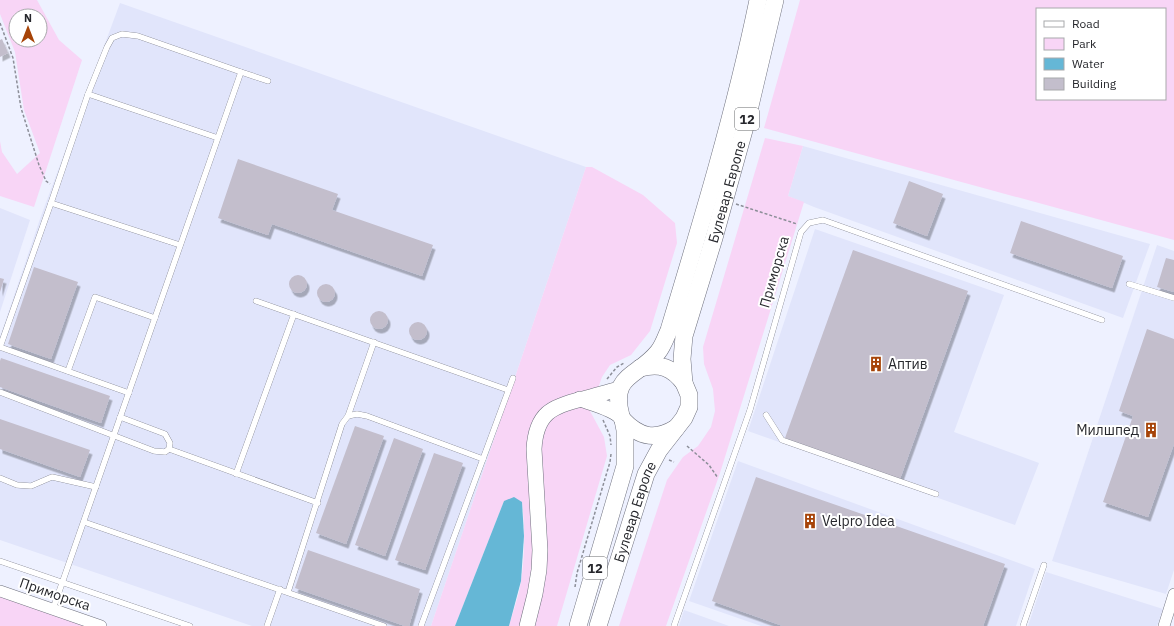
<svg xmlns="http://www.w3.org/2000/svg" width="1174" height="626" viewBox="0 0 1174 626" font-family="'IBM Plex Sans',sans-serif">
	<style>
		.built { fill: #e1e5fb }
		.green { fill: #f8d5f6; fill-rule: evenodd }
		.water { fill: #65b7d6 }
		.building { fill: #c3becc; filter: url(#shadow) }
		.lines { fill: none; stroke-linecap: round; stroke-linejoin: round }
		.lane-casing { stroke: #6f717e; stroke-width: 6 }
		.street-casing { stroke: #6f717e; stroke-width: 12 }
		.secondary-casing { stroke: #6f717e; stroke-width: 16 }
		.primary-casing { stroke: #6f717e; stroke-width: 18 }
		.path { stroke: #8c8e98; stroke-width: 1.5; stroke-dasharray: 3 2; stroke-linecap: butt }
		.lane { stroke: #fff; stroke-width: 5.5 }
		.street { stroke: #fff; stroke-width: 11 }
		.secondary { stroke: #fff; stroke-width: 15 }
		.primary { stroke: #fff; stroke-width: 17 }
		.labels { text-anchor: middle; stroke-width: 4; stroke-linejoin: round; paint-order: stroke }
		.shield { fill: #fff; stroke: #67686b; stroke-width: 1 }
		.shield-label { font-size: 13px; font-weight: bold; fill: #26272c }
		.street-label { font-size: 14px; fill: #26272c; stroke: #fff }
		.poi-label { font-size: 14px; fill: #26272c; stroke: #fff; text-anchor: start }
	</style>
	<defs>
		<filter id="shadow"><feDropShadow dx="2.5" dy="4.5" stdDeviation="0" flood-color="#0004"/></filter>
	</defs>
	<rect width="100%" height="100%" fill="#eef1ff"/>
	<g class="built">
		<path d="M 120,3 L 586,167 L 431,626 L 252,626 L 0,540 L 0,337 L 41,216 Z"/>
		<path d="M 803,146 L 1150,244 L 1123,318 L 814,207 L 788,196 Z"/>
		<path d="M 0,208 L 30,220 L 0,312 Z"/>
		<path d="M 815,229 L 1004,295 L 954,432 L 1039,463 L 1015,525 L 748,431 Z"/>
		<path d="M 1157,245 L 1174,251 L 1174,570 L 1166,594 L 1052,561 Z"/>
		<path d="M 738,461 L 1035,569 L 1016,626 L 761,626 L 689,601 Z"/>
		<path d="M 1046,572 L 1163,609 L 1157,626 L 1028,626 Z"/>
		<path d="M 684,610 L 729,626 L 679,626 Z"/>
	</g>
	<g class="green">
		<path d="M 0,0 L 37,0 L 59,40 L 82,60 L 34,207 L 0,196 L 0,141 L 2,152 L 17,174 L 40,153 L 24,110 L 15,52 L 0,14 ZM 16,16 L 40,16 L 40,40 L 16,40 Z"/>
		<path d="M 800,0 L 1174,0 L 1174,240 L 764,128 ZM 1037,9 L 1165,9 L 1165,99 L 1037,99 Z"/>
		<path d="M 765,138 L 803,146 L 788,196 L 804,202 L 720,473 L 666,626 L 619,626 L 667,480 L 683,457 L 698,446 L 711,427 L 715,411 L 713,389 L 704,364 L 703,347 Z"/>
		<path d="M 586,167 L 592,167 L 643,195 L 675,223 L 677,243 L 650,331 L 631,355 L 610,365 L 602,377 L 590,411 L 604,437 L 607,456 L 557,626 L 509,626 C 513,611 519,596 521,581 C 525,557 525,526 522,502 L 504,501 L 455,626 L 431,626 Z"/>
		<path d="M 0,594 L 90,626 L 0,626 Z"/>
	</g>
	<path class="water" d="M 514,497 L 522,502 L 524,536 L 521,581 L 509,626 L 455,626 L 504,501 Z"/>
	<g class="building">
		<path d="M 2,39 L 8,53 L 0,57 L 0,40 Z"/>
		<path d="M 238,159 L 338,194 L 332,210 L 433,245 L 422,276 L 272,224 L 268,235 L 218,218 Z"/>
		<path d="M 909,181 L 943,194 L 927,236 L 893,223 Z"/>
		<path d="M 1021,221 L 1123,256 L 1112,288 L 1010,253 Z"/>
		<path d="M 853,250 L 968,291 L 900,479 L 785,438 Z"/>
		<path d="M 1166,258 L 1174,260 L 1174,292 L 1157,287 Z"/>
		<path d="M 34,267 L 78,282 L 51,359 L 8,344 Z"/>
		<circle cx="298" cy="284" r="9"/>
		<path d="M 0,278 L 4,279 L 0,292 Z"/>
		<circle cx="326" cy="293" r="9"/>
		<circle cx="379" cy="320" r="9"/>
		<circle cx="418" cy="331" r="9"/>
		<path d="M 1147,329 L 1174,339 L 1174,444 L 1148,517 L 1103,502 L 1133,416 L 1119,411 Z"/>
		<path d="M 1,358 L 110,396 L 101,423 L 0,387 L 0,361 Z"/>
		<path d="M 0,419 L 90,450 L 80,477 L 0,449 Z"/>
		<path d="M 355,426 L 384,436 L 346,544 L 316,533 Z"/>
		<path d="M 394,438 L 423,449 L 385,556 L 355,545 Z"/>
		<path d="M 434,453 L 463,463 L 425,570 L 395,560 Z"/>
		<path d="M 756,477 L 1005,564 L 983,626 L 783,626 L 712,601 Z"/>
		<path d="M 308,550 L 420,589 L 409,626 L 405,626 L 295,588 Z"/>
	</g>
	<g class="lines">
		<defs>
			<g id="lane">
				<path d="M 241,72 L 268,81"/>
				<path d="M 51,203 L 88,94"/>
				<path d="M 1129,284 L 1174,298"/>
				<path d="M 256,301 L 508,390"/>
				<path d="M 0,347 L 51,203 L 180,245"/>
				<path d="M 0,347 L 129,393"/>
				<path d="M 68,371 L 95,297 L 155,318"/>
				<path d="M 0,392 L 154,451 L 165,452 L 169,449 L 170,443 L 165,434 L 120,417"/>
				<path d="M 766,415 L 782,440 L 936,494"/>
				<path d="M 348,416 L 374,342"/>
				<path d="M 169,449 L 318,503"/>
				<path d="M 236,474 L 294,314"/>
				<path d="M 0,478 L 17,485 L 31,486 L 52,477 L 96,487"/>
				<path d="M 84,522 L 384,626"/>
				<path d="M 0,561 L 190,626"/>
				<path d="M 288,592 L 342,424 L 348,416 L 357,414 L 367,416 L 483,459"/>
				<path d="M 53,609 L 241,72 L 138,36 L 122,34 L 112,38 L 107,47 L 88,94 L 218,138"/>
				<path d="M 267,626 L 280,589"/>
				<path d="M 421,626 L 513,378"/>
				<path d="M 674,626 L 750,410 L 801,232 L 809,223 L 823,220 L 1102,320"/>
				<path d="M 1023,626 L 1044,565"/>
			</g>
			<g id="street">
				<path d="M 0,591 L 101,626"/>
				<path d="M 1164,626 L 1174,594"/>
			</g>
			<g id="secondary">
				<path d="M 580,399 C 591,403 617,409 623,420"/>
				<path d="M 527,626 L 535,594 L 539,570 L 540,550 L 534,449 C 536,414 551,406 583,399 C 595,396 607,392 619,389"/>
			</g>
			<g id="primary">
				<path d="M 640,368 C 660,363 672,367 684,383"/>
				<path d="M 621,416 C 610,374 637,378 658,352 C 663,346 666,337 669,330 C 702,221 735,112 758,0"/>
				<path d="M 623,420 C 639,437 655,441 676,428"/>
				<path d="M 578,626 L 625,466 L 625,430 L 623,420"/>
				<path id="s1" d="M 598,626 L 646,474 L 659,450 L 684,418 L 689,407 L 689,395 L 684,383 L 682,359 L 684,336 L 714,238 L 746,123 L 775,0"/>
			</g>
		</defs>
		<use href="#lane" class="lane-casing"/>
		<use href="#street" class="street-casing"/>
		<use href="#secondary" class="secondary-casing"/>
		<use href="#primary" class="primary-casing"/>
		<g class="path">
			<path d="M 0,23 L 13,58 L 21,108 L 39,165 L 46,181 L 50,184"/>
			<path d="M 736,204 L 797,224"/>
			<path d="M 607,379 L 617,367 L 624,363"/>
			<path d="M 603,420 L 610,436 L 611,445"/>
			<path d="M 687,446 L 709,465 L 718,478"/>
			<path d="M 669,460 L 674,462"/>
			<path d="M 575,587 L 577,573 L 610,462 L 611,454"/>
		</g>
		<use href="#lane" class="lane"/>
		<use href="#street" class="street"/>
		<use href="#secondary" class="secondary"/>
		<use href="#primary" class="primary"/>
	</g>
	<defs>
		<symbol id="building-bare" viewBox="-9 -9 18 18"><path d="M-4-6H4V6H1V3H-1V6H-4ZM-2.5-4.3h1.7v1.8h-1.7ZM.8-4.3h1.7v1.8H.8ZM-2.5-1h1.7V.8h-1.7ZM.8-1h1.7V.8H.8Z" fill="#a64307" stroke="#fff" stroke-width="2.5" paint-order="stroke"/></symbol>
	</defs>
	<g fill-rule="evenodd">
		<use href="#building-bare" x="865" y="353" width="22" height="22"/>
		<use href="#building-bare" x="1140" y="419" width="22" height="22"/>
		<use href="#building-bare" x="799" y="510" width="22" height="22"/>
	</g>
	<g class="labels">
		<g class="shield">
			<rect x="735" y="108" width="24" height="22" rx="3"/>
			<rect x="583" y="557" width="24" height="22" rx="3"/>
		</g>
		<g class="shield-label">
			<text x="747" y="124">12</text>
			<text x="595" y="573">12</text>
		</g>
		<g class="street-label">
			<text dy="5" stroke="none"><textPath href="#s1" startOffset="462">Булевар Европе</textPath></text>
			<text transform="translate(774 272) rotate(-74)" y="5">Приморска</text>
			<text dy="5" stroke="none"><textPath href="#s1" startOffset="120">Булевар Европе</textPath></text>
			<text transform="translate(55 594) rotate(19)" y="5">Приморска</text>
		</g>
		<g class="poi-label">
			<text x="888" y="369">Аптив</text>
			<text x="1139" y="435" text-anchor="end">Милшпед</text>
			<text x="822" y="526">Velpro Idea</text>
		</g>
	</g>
	<rect x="1036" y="8" width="130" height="92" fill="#ffffff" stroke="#a8a9ab"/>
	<rect x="1044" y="21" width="20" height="6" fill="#ffffff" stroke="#a8a9ab"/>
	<text x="1072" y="28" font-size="12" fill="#26272c">Road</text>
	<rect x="1044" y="38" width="20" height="12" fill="#f8d5f6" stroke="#a8a9ab"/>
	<text x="1072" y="48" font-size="12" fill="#26272c">Park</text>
	<rect x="1044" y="58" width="20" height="12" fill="#65b7d6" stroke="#a8a9ab"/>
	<text x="1072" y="68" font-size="12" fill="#26272c">Water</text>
	<rect x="1044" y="78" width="20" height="12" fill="#c3becc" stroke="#a8a9ab"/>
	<text x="1072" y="88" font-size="12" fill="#26272c">Building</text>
	<g transform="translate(28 28)"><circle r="19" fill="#ffffff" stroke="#a8a9ab"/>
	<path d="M0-3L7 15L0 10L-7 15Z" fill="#a64307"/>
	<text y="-6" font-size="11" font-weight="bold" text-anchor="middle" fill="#26272c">N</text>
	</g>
</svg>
